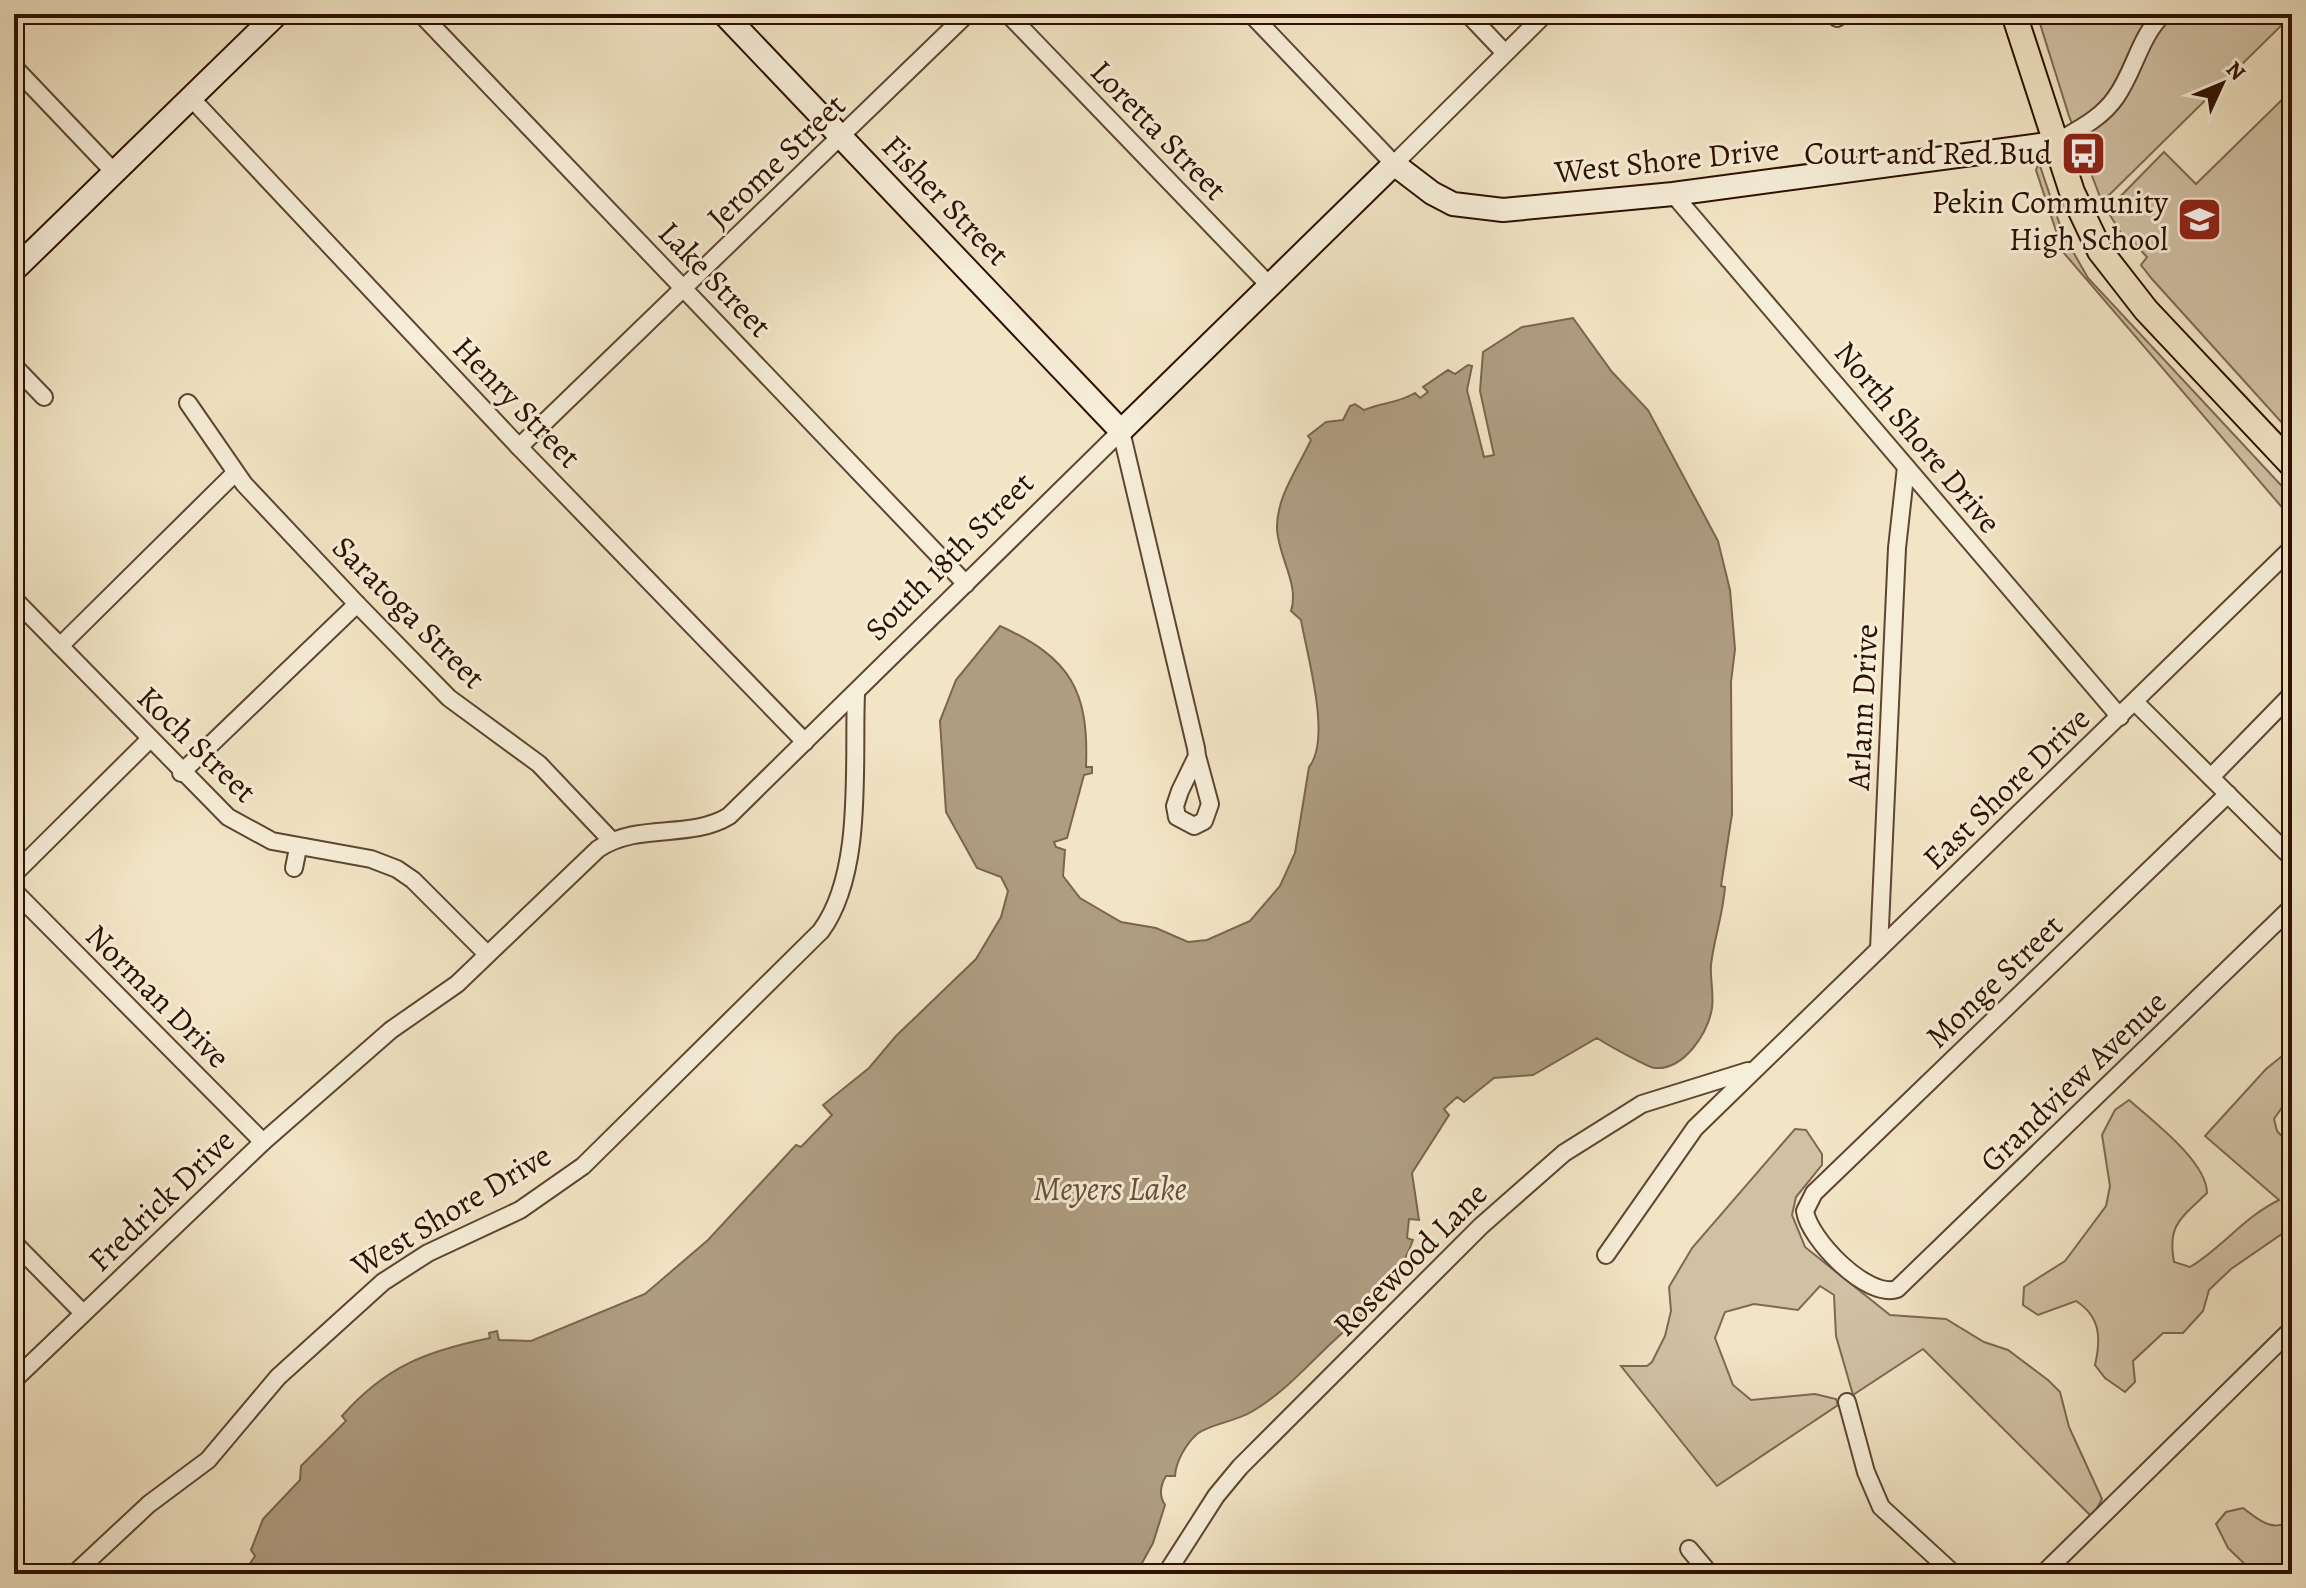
<svg xmlns="http://www.w3.org/2000/svg" width="2306" height="1588" viewBox="0 0 2306 1588" font-family="Alegreya,serif">
	<style>
		.green { fill: #d1c1a4; stroke: #7f6852; stroke-width: 2 }
		.water { fill: #af9d82; stroke: #7b654e; stroke-width: 2 }
		.lines { fill: none; stroke-linecap: round; stroke-linejoin: round }
		.street-casing { stroke: #5e4532; stroke-width: 20 }
		.secondary-casing { stroke: #2d1001; stroke-width: 26 }
		.primary-casing { stroke: #2d1001; stroke-width: 28 }
		.street { stroke: #f7eed9; stroke-width: 16 }
		.secondary { stroke: #f7eed9; stroke-width: 22 }
		.primary { stroke: #f2e5c5; stroke-width: 24 }
		.labels { text-anchor: middle; stroke-width: 6; stroke-linejoin: round; paint-order: stroke }
		.street-label { font-size: 32px; fill: #2d1001; stroke: #f7eed9 }
		.poi-label { font-size: 32px; fill: #2d1001; stroke: #f7eed9; text-anchor: end }
		.water-label { font-size: 34px; font-style: italic; fill: #684f3b; stroke: #f7eed9 }
	</style>
	<rect width="100%" height="100%" fill="#f2e5c5"/>
	<filter id="stains"><feTurbulence type="fractalNoise" baseFrequency=".0025" numOctaves="4"/><feColorMatrix values="0 0 0 0 .2 0 0 0 0 .09 0 0 0 0 .02 0 0 0 .5 -.17"/></filter>
	<radialGradient id="worn" r=".72"><stop offset=".6" stop-color="#630" stop-opacity="0"/><stop offset="1" stop-color="#630" stop-opacity=".3"/></radialGradient>
	<g class="green">
		<path d="M 2037,14 L 2292,14 L 2292,15 L 2102,202 L 2069,116 Z"/>
		<path d="M 2292,90 L 2292,434 L 2152,279 L 2141,265 L 2147,257 L 2135,244 L 2129,247 L 2107,210 L 2164,152 L 2196,184 Z"/>
		<path d="M 2039,163 L 2063,234 L 2088,278 L 2292,497 L 2292,519 L 2063,252 L 2036,170 Z"/>
		<path d="M 2292,1048 L 2292,1093 L 2274,1119 L 2277,1131 L 2292,1147 L 2292,1227 L 2231,1269 L 2209,1290 L 2203,1311 L 2183,1333 L 2163,1333 L 2133,1361 L 2135,1382 L 2125,1392 L 2105,1378 L 2095,1365 C 2101,1339 2101,1317 2076,1301 L 2038,1315 L 2023,1305 L 2024,1287 L 2065,1261 L 2106,1206 L 2110,1186 L 2102,1135 L 2115,1110 L 2129,1100 C 2153,1121 2207,1162 2207,1193 C 2181,1218 2167,1225 2174,1262 L 2190,1267 C 2223,1247 2244,1217 2279,1200 L 2205,1136 L 2266,1069 Z"/>
		<path d="M 1795,1129 L 1806,1130 L 1822,1154 L 1822,1165 L 1796,1197 L 1792,1215 L 1805,1247 L 1890,1315 L 1946,1319 L 1984,1342 L 2008,1350 L 2048,1380 L 2060,1392 L 2069,1427 L 2102,1499 L 2092,1517 L 1923,1349 L 1853,1395 L 1836,1336 L 1834,1295 L 1820,1286 L 1798,1310 L 1754,1304 L 1725,1312 L 1715,1338 L 1733,1385 L 1751,1400 L 1815,1394 L 1836,1399 L 1838,1405 L 1717,1486 L 1621,1366 L 1647,1366 L 1652,1362 L 1665,1336 L 1671,1311 L 1669,1287 L 1692,1248 Z"/>
		<path d="M 2243,1508 C 2259,1520 2274,1534 2292,1519 L 2292,1574 L 2255,1574 L 2228,1548 L 2216,1524 L 2226,1512 Z"/>
	</g>
	<path class="water" d="M 1573,318 L 1612,372 L 1648,410 L 1718,541 L 1730,590 L 1735,649 L 1731,682 L 1732,814 L 1721,886 L 1725,887 C 1723,915 1714,938 1711,965 C 1710,979 1714,994 1712,1008 C 1708,1032 1685,1070 1655,1068 C 1649,1068 1604,1043 1597,1038 L 1533,1075 L 1494,1078 L 1464,1102 L 1457,1097 L 1444,1109 L 1449,1115 L 1412,1173 L 1419,1220 L 1409,1219 L 1407,1238 L 1413,1240 C 1398,1281 1372,1306 1340,1335 C 1310,1362 1288,1390 1253,1411 C 1235,1422 1210,1424 1197,1434 C 1186,1444 1176,1461 1175,1476 L 1166,1476 C 1160,1486 1159,1496 1165,1505 L 1153,1543 L 1136,1574 L 243,1574 L 255,1556 L 251,1550 L 263,1519 L 300,1480 L 301,1466 L 346,1421 L 342,1416 C 386,1366 427,1351 490,1338 L 489,1333 L 497,1331 L 499,1340 L 531,1341 L 645,1294 L 708,1240 L 796,1145 L 801,1147 L 832,1115 L 823,1105 L 869,1068 L 896,1036 L 976,959 L 1001,917 L 1008,891 L 1001,877 L 977,868 L 946,812 L 940,721 L 956,680 L 1000,626 C 1071,658 1089,691 1086,767 L 1092,767 L 1092,773 L 1084,775 L 1067,838 L 1054,842 L 1056,847 L 1065,850 L 1063,876 L 1080,898 L 1121,922 L 1156,928 L 1188,942 L 1207,940 L 1250,921 L 1280,886 L 1295,853 L 1309,767 C 1332,739 1307,655 1301,620 L 1291,611 C 1300,584 1277,555 1277,527 C 1277,496 1298,468 1311,440 L 1308,436 L 1326,422 L 1343,420 L 1350,406 L 1355,404 L 1364,410 C 1383,402 1396,404 1415,393 L 1420,398 L 1428,392 L 1423,387 L 1448,370 L 1455,374 L 1468,365 L 1472,366 L 1467,390 L 1484,457 L 1494,455 L 1480,391 L 1483,352 L 1522,327 Z"/>
	<g class="lines">
		<defs>
			<g id="street">
				<path d="M 421,14 L 966,584"/>
				<path d="M 1008,14 L 1269,285"/>
				<path d="M 1251,14 L 1394,164 L 1545,14"/>
				<path d="M 1468,14 L 1505,53"/>
				<path d="M 1836,14 L 1837,18"/>
				<path d="M 14,67 L 114,172"/>
				<path d="M 191,98 L 519,447 L 805,742"/>
				<path d="M 2055,143 C 2077,130 2101,119 2116,97 C 2135,70 2139,38 2163,14"/>
				<path d="M 1673,194 L 2120,717"/>
				<path d="M 14,366 L 44,397"/>
				<path d="M 188,403 L 244,484 L 357,604 L 449,698 L 539,764 L 611,840"/>
				<path d="M 519,447 L 967,14"/>
				<path d="M 14,599 L 228,817 L 272,841 L 371,859 L 397,869 L 413,880 L 487,954"/>
				<path d="M 60,646 L 235,473"/>
				<path d="M 2135,702 L 2292,858"/>
				<path d="M 181,773 L 357,604"/>
				<path d="M 2211,777 L 2292,694"/>
				<path d="M 2228,794 L 1814,1193 L 1805,1211 C 1809,1239 1867,1299 1897,1289 L 2292,907"/>
				<path d="M 294,868 L 298,848"/>
				<path d="M 14,874 L 149,740"/>
				<path d="M 14,891 L 263,1142"/>
				<path d="M 1879,949 L 1897,548 L 1906,467"/>
				<path d="M 14,1243 L 83,1313"/>
				<path d="M 1606,1255 L 1695,1128 L 2292,548"/>
				<path d="M 14,1380 L 263,1142 L 391,1030 L 457,984 L 598,849 C 638,822 690,840 729,816 L 1121,431 L 1196,748 L 1197,756 L 1180,791 L 1175,806 L 1177,817 L 1194,826 L 1204,821 L 1210,804 L 1197,756"/>
				<path d="M 1847,1402 L 1866,1472 L 1881,1507 L 1954,1574"/>
				<path d="M 1689,1549 L 1710,1574"/>
				<path d="M 74,1574 L 149,1504 L 208,1460 L 278,1377 L 383,1282 L 428,1253 L 520,1210 L 583,1166 L 821,931 C 864,872 853,766 856,694"/>
				<path d="M 1166,1574 L 1216,1496 L 1240,1467 L 1481,1226 L 1564,1153 L 1642,1104 L 1748,1071"/>
				<path d="M 2043,1574 L 2292,1329"/>
			</g>
			<g id="secondary">
				<path d="M 724,14 L 1121,431 L 1394,164 L 1432,193 L 1453,204 L 1503,210 L 1673,194 L 2055,143"/>
				<path d="M 14,270 L 277,14"/>
			</g>
			<path id="primary" d="M 2014,14 L 2072,192 L 2100,251 L 2146,310 L 2292,465"/>
		</defs>
		<use href="#street" class="street-casing"/>
		<use href="#secondary" class="secondary-casing"/>
		<use href="#primary" class="primary-casing"/>
		<use href="#street" class="street"/>
		<use href="#secondary" class="secondary"/>
		<use href="#primary" class="primary"/>
	</g>
	<defs>
		<symbol id="bus-square" viewBox="-11 -11 22 22"><rect x="-9" y="-9" width="18" height="18" rx="4" fill="#8f2418" stroke="#f7eed9"/><path d="M-5-6H5V4H4V6H2V4H-2V6H-4V4H-5ZM-3.5-4V0h7V-4ZM-3.5 1.2v1.5H-2V1.2ZM2 1.2v1.5H3.5V1.2Z" fill="#fff"/></symbol>
		<symbol id="school-square" viewBox="-11 -11 22 22"><rect x="-9" y="-9" width="18" height="18" rx="4" fill="#8f2418" stroke="#f7eed9"/><path d="M0-5L7-2L0 1L-7-2ZM-4 1L0 2.5L4 1V4Q0 6-4 4Z" fill="#fff"/></symbol>
	</defs>
	<g fill-rule="evenodd">
		<use href="#bus-square" x="2058" y="128" width="51" height="51"/>
		<use href="#school-square" x="2174" y="194" width="51" height="51"/>
	</g>
	<g class="labels">
		<g class="street-label">
			<text transform="translate(1159 130) rotate(46)" y="11">Loretta Street</text>
			<text transform="translate(1667 160) rotate(-6)" y="11">West Shore Drive</text>
			<text transform="translate(776 161) rotate(-44)" y="11">Jerome Street</text>
			<text transform="translate(946 200) rotate(46)" y="11">Fisher Street</text>
			<text transform="translate(715 279) rotate(46)" y="11">Lake Street</text>
			<text transform="translate(517 402) rotate(46)" y="11">Henry Street</text>
			<text transform="translate(1918 437) rotate(50)" y="11">North Shore Drive</text>
			<text transform="translate(949 556) rotate(-45)" y="11">South 18th Street</text>
			<text transform="translate(409 612) rotate(45)" y="11">Saratoga Street</text>
			<text transform="translate(1862 707) rotate(-87)" y="11">Arlann Drive</text>
			<text transform="translate(197 744) rotate(44)" y="11">Koch Street</text>
			<text transform="translate(2006 788) rotate(-44)" y="11">East Shore Drive</text>
			<text transform="translate(1994 981) rotate(-44)" y="11">Monge Street</text>
			<text transform="translate(158 996) rotate(45)" y="11">Norman Drive</text>
			<text transform="translate(2073 1081) rotate(-44)" y="11">Grandview Avenue</text>
			<text transform="translate(161 1200) rotate(-44)" y="11">Fredrick Drive</text>
			<text transform="translate(451 1210) rotate(-31)" y="11">West Shore Drive</text>
			<text transform="translate(1410 1259) rotate(-45)" y="11">Rosewood Lane</text>
		</g>
		<g class="poi-label">
			<text x="2052" y="164">Court and Red Bud</text>
			<text x="2168" y="213">Pekin Community<tspan x="2168" dy="37">High School</tspan></text>
		</g>
		<g class="water-label">
			<text x="1110" y="1200">Meyers Lake</text>
		</g>
	</g>
	<rect width="2306" height="1588" fill="none" stroke="#f2e5c5" stroke-width="48"/>
	<rect x="16" y="16" width="2274" height="1556" fill="none" stroke="#2d1001" stroke-width="4"/>
	<rect x="24" y="24" width="2258" height="1540" fill="none" stroke="#2d1001" stroke-width="2"/>
	<g transform="translate(2222 84) rotate(46)" stroke="#f7eed9" stroke-width="6" paint-order="stroke">
	<path d="M0-6L14 30L0 20L-14 30Z" fill="#2d1001"/>
	<text y="-12" font-size="22" font-weight="bold" text-anchor="middle" fill="#2d1001">N</text>
	</g>
	<rect width="100%" height="100%" filter="url(#stains)"/>
	<rect width="100%" height="100%" fill="url(#worn)"/>
</svg>
